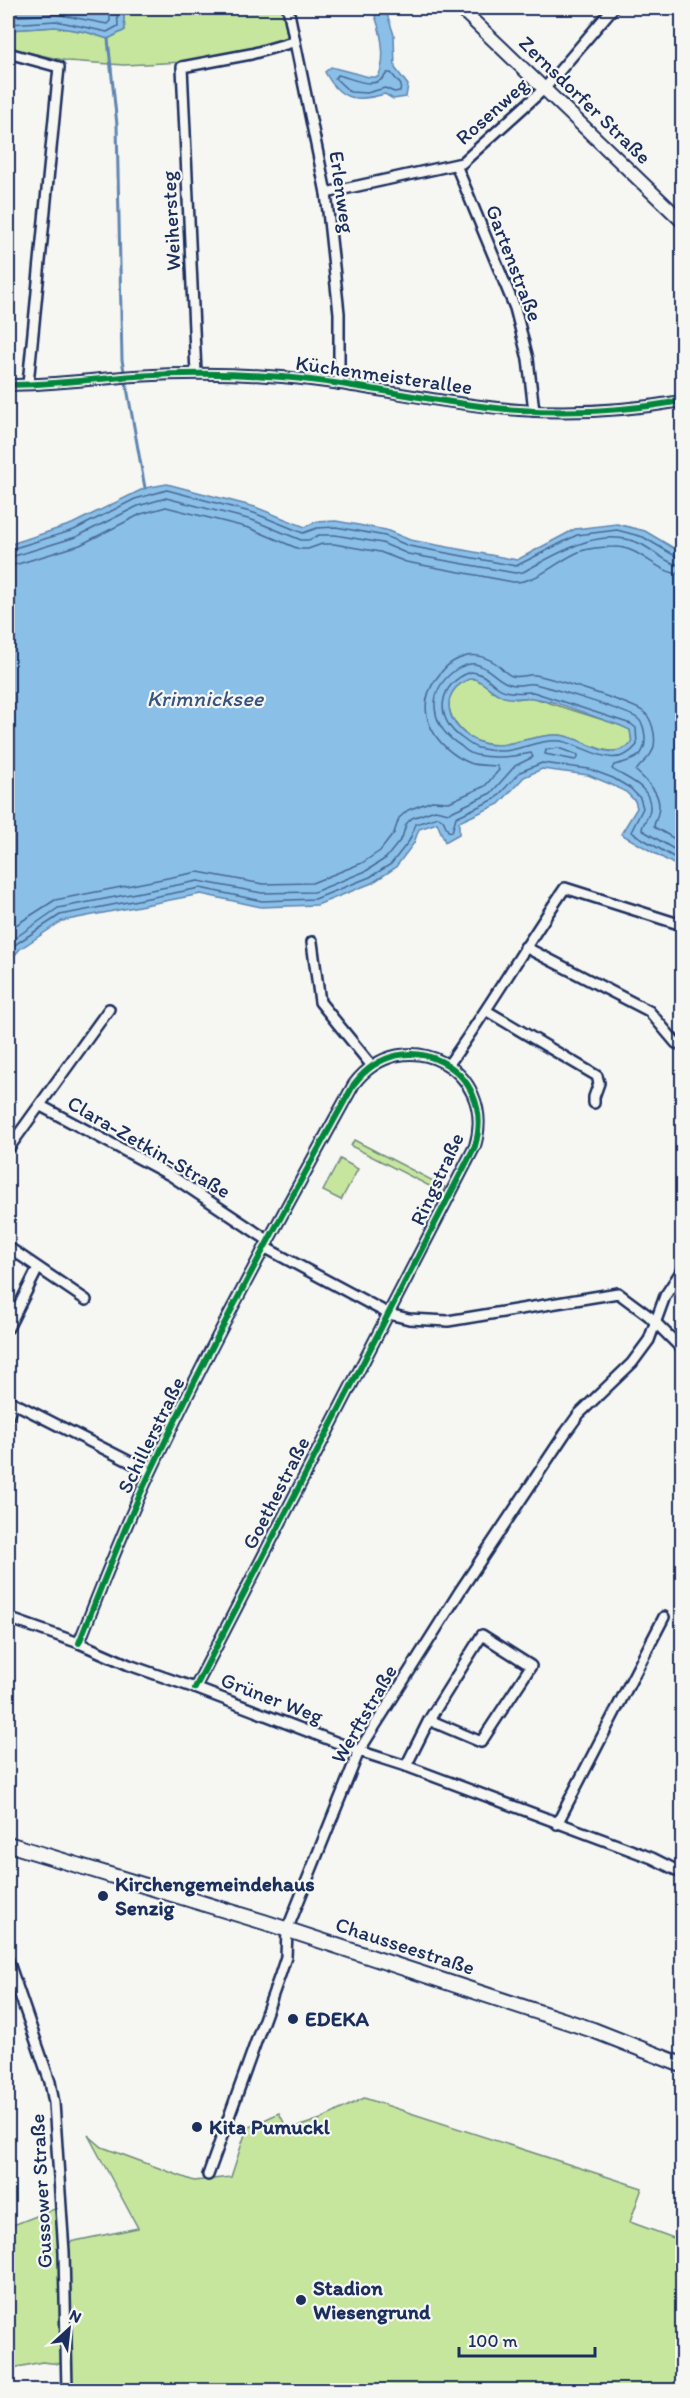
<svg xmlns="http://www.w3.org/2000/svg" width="690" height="2398" viewBox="0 0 690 2398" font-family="Itim,sans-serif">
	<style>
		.green { fill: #c6e69e; stroke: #708a7e; stroke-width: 1.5 }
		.water { fill: #8abfe7; stroke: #5e85b0; stroke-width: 1.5; fill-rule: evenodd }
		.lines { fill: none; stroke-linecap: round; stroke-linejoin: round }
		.shore { stroke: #476995; stroke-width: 1.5 }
		.stream { stroke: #5e85b0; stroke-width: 3 }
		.minor-casing { stroke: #1b2f5e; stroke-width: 14 }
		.tertiary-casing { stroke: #1b2f5e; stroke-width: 16 }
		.secondary-casing { stroke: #1b2f5e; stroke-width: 18 }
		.minor { stroke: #f6f6f2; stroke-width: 9 }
		.tertiary { stroke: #f6f6f2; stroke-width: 12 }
		.secondary { stroke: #f6f6f2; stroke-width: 14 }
		.cycleway-casing { stroke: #f6f6f2; stroke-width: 10 }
		.cycleway { stroke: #00873e; stroke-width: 6 }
		.poi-dot { fill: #1b2f5e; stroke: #f6f6f2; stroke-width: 2 }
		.labels { text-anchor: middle; stroke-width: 4.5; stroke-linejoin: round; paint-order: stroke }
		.street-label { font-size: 21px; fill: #1b2f5e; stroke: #f6f6f2 }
		.poi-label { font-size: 21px; font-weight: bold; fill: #1b2f5e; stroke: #f6f6f2; text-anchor: start }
		.water-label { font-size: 22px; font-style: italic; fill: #375380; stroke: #f6f6f2 }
	</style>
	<rect width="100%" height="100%" fill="#f6f6f2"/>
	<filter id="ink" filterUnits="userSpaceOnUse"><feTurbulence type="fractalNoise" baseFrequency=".0167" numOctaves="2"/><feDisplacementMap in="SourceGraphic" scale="12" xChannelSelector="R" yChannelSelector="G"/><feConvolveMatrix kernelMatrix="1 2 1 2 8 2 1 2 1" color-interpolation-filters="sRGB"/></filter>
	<g filter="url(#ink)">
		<g class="green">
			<path d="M 123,8 L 283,8 L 288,42 L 184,62 L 124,65 L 68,61 L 8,48 L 8,30 L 55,27 L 86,32 L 108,39 L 125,30 Z"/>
			<path d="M 472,678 L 484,682 L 492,691 L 516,699 L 531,697 L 619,725 L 630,729 L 632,743 C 608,764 585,737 559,735 C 532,733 504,753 477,741 C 447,727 435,690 472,678 Z"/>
			<path d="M 354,1140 L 445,1187 L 443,1193 L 351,1146 Z"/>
			<path d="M 340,1159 L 358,1169 L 341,1200 L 323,1191 Z"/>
			<path d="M 364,2098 L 642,2188 L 630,2222 L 682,2241 L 682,2390 L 73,2390 L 70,2365 L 42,2362 L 8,2369 L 8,2227 L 57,2208 L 60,2244 L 138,2228 L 88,2135 L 102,2147 L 194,2181 L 231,2177 L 247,2128 L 279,2113 L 288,2130 L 321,2119 Z"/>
		</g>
		<g class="water">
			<path d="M 8,8 L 81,8 L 88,10 L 92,8 L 123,8 L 125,30 L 108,39 L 86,32 L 55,27 L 9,30 Z"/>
			<path d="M 372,8 L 385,8 L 394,35 L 395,68 L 408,85 L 406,97 L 393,99 L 385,94 C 356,102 340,101 325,72 L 331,67 L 369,77 L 378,77 C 388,58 380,27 372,8 Z"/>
			<path d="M 167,484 L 255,507 L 305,527 L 315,522 L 336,521 L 386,530 L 410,540 L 517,560 L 575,529 L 617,524 L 645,531 L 682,553 L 682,869 L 621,834 L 637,808 L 635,801 L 626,792 L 610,784 L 588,775 L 542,769 L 524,777 L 499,804 L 459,822 L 459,834 L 445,842 L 437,823 L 419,829 L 414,843 L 395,868 L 372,883 L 317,905 L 261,907 L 201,894 L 62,921 L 20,949 L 8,963 L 8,545 L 72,524 L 145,488 ZM 472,678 C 485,682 492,693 504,697 C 514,700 523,697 532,698 C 560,701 592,717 619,725 L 630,730 L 632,743 C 608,765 585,737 559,735 C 532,733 504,753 477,741 C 447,728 435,691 472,678 Z"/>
		</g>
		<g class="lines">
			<g class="shore">
				<path d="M 8,17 L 56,14 L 107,24 L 110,21 L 110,8"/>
				<path d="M 8,24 L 56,21 L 107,32 L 118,26 L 117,8"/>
				<path d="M 387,73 L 391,73 L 401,85 L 400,91 L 394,92 L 385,88 L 367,93 L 350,92 L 335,78 L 338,75 C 355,79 376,92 387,73 Z"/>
				<path d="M 8,550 L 74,530 L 135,499 L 167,490 L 254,513 L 303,533 L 317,528 L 336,527 L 385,536 L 409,546 L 516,566 L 577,535 L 617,530 L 643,537 L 677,557 L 682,558"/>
				<path d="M 8,558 L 76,537 L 138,506 L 166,498 L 252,520 L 301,540 L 309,540 L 319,535 L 335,535 L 382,543 L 408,554 L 515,573 L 523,572 C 559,553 600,525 641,544 C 655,551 668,565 682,565"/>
				<path d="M 8,567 L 80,545 L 141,514 L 166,507 L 249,528 L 299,549 L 308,549 L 322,544 L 334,544 L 380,552 L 406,562 L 513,582 C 538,583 559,559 581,551 C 590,548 604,547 614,547 C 640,546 657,574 682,574"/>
				<path d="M 471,672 C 483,673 487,679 496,686 C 507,695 520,692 533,692 L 631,724 L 636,728 L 637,745 C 615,773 587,746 561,741 C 545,739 527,747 511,750 C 502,752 487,750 478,748 C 473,747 467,742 463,739 C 433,719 438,683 471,672 Z"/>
				<path d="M 558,748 L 578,755 L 578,758 L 575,760 L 545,754 L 546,750 Z"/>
				<path d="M 8,930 L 55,900 L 198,872 L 263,884 L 312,883 L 362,863 L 380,851 L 394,833 L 399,818 L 408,810 L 432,801 L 449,802 L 485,786 L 499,770 L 497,766 C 488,765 478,766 470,763 C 436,749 412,712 436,679 C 444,668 450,661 464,657 C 475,653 489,658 498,665 C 503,669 506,674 512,676 C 520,678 528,674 535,675 C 552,678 632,703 644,712 C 652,719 656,735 654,746 C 652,758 641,762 636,771 C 648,782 663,795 658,813 C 657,819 654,822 654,827 L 682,843"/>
				<path d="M 8,943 L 58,908 L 198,881 L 262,893 L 314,892 L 366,871 L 386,858 L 402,838 L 406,824 L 412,818 L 435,810 L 449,813 L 491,793 L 515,766 L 533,757 L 531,753 C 512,757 495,759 476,755 C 471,754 465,750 461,746 C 432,728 424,694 454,671 C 459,667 469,663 475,664 C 490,667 497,681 510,684 C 518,687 525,683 533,684 C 547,686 627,711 637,718 C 641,721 643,725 644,730 C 649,756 636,760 614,765 L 612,769 C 627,779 651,786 650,808 C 650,817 642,823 642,830 L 682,854"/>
				<path d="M 8,954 L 16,944 L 60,915 L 200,888 L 262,901 L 315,899 L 370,877 L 391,864 L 409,841 L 416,824 L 438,817 L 443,820 L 448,831 L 452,832 L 456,817 L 495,799 L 520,772 L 542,763 L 589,769 L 613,778 L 630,788 L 640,798 L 643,808 L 631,832 L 682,862"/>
			</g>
			<path class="stream" d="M 108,39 L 117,125 L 122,360 L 145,488"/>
			<defs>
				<g id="minor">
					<path d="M 288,8 L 326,193 L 339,313 L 339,384"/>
					<path d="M 8,53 L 59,67 L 28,384"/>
					<path d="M 456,165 L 515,308 L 528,359 L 534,411"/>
					<path d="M 326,193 L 462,163 L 545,88 L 613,8"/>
					<path d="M 196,373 L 182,67 L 251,54 L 293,42"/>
					<path d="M 8,385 C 50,385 93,379 135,376 C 179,373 223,373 267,376 C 352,381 434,404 519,410 C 573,414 630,410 682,401"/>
					<path d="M 312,942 L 320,1002 L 372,1066"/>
					<path d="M 525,947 L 649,1011 L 676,1043 L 682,1045"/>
					<path d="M 487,1011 L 597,1076 L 599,1083 L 594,1097 L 594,1103"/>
					<path d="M 449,1064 C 490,1007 525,946 565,888 L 682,925"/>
					<path d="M 41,1106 L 170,1175 L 269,1241"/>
					<path d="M 8,1149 L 109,1009"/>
					<path d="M 8,1247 L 86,1300"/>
					<path d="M 266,1248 L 389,1314 L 409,1319 L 448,1321 L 618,1293 L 649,1316 L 682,1349"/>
					<path d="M 8,1328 L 38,1268"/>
					<path d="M 8,1400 L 150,1472"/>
					<path d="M 8,1417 L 13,1403"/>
					<path d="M 8,1618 L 79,1643 L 129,1665 L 195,1688 L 359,1751 L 406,1766 L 652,1858 L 682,1873"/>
					<path d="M 79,1643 C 102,1585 124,1527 151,1471 C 213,1339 284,1211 354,1084 C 404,1019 498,1069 475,1146 L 195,1688"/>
					<path d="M 406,1766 L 429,1720 L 481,1742 L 531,1666 L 482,1635 L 429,1720"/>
					<path d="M 557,1824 L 664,1617"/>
					<path d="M 8,1960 L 50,2082 L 54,2103 L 64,2252 L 67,2390"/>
					<path d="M 208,2175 L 280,1975 L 286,1957 L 287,1930 L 359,1751 L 460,1591 L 566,1432 L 579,1414 L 632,1363 L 649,1340 L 665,1296 L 682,1270"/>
				</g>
				<path id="tertiary" d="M 460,8 L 682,221"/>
				<path id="secondary" d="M 8,1844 L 264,1922 L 593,2030 L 682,2065"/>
			</defs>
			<use href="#minor" class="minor-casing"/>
			<use href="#tertiary" class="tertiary-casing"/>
			<use href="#secondary" class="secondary-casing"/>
			<use href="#minor" class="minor"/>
			<use href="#tertiary" class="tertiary"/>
			<use href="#secondary" class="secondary"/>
			<defs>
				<g id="cycleway">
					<path d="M 8,385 C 50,385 93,379 135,376 C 179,373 223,373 267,376 C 352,381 434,404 519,410 C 573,414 630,410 682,401"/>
					<path d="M 79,1643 C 102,1585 124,1527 151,1471 C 213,1339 284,1211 354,1084 C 404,1019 498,1069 475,1146 L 195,1688"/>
				</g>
			</defs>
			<use href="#cycleway" class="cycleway-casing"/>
			<use href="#cycleway" class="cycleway"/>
		</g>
	</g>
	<g class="poi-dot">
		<circle cx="103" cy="1896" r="6"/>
		<circle cx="293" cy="2019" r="6"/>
		<circle cx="197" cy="2127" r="6"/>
		<circle cx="301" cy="2300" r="6"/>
	</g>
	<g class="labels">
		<g class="street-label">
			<text transform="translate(585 100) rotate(44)" y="7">Zernsdorfer Straße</text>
			<text transform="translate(492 111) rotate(-42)" y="7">Rosenweg</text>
			<text transform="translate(342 192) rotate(82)" y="7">Erlenweg</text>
			<text transform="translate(171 221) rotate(-93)" y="7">Weihersteg</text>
			<text transform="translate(514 263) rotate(69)" y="7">Gartenstraße</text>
			<text transform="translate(384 375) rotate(8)" y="7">Küchenmeisterallee</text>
			<text transform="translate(149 1147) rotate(30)" y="7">Clara-Zetkin-Straße</text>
			<text transform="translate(437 1179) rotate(-65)" y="7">Ringstraße</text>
			<text transform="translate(151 1435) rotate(-64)" y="7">Schillerstraße</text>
			<text transform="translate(276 1493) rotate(-63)" y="7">Goethestraße</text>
			<text transform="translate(272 1698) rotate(21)" y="7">Grüner Weg</text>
			<text transform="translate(364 1714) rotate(-60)" y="7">Werftstraße</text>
			<text transform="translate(405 1946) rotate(18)" y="7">Chausseestraße</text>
			<text transform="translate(41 2191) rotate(-93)" y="7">Gussower Straße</text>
		</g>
		<g class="poi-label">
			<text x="115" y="1891">Kirchengemeindehaus<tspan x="115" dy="24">Senzig</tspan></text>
			<text x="305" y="2026">EDEKA</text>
			<text x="209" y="2134">Kita Pumuckl</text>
			<text x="313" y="2295">Stadion<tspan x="313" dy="24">Wiesengrund</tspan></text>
		</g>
		<g class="water-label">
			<text x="205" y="706">Krimnicksee</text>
		</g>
	</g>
	<rect width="690" height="2398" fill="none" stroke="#f6f6f2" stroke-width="30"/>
	<rect x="15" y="15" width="660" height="2368" fill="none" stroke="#1b2f5e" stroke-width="2" filter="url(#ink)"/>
	<g transform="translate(69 2329) rotate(27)" stroke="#f6f6f2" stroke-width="4.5" paint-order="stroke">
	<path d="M0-4.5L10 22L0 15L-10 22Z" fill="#1b2f5e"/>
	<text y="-9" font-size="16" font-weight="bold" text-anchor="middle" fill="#1b2f5e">N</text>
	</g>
	<path d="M459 2347v9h136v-9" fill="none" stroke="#1b2f5e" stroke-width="3"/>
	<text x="468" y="2347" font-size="18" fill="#1b2f5e" stroke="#f6f6f2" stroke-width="4.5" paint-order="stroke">100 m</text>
</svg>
